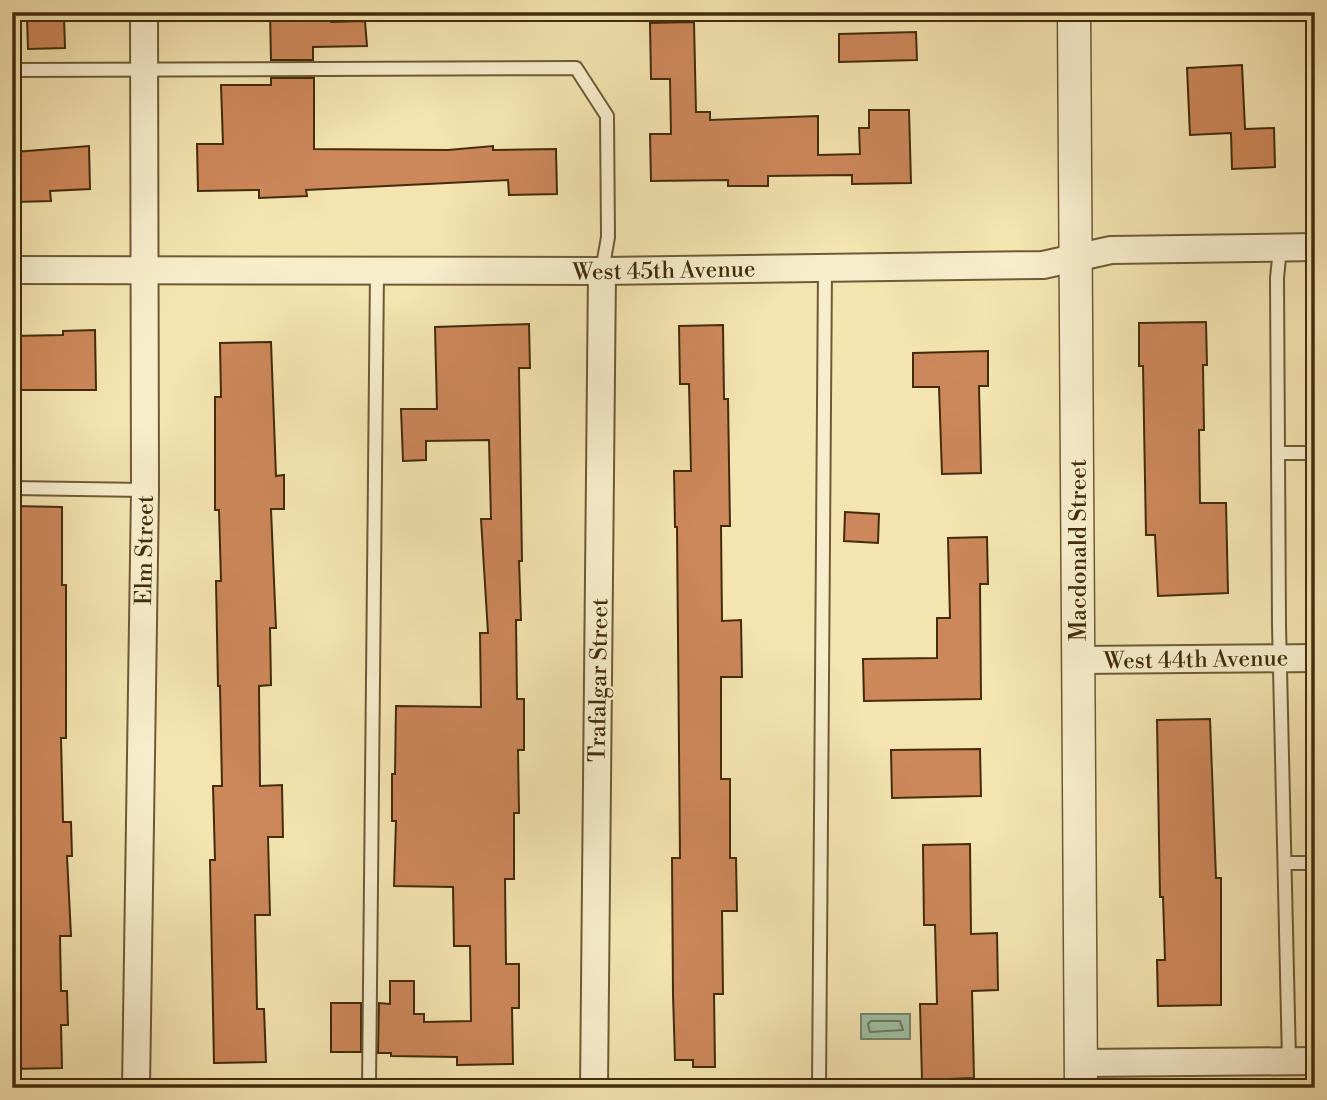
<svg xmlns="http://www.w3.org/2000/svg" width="1327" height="1100" viewBox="0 0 1327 1100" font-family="'Libre Bodoni',serif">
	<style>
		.water { fill: #9dbfa6; stroke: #798468; stroke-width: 2 }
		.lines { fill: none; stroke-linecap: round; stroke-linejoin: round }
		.shore { stroke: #707659; stroke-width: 2 }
		.building { fill: #cc875a; stroke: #422c0c; stroke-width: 2 }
		.service-casing { stroke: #6e5a35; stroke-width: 16 }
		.minor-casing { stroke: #6e5a35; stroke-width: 30 }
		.tertiary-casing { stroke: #6e5a35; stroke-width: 35 }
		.service { stroke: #f7edcc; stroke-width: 12 }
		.minor { stroke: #f7edcc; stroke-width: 26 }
		.tertiary { stroke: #f7edcc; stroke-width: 32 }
		.labels { text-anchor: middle; stroke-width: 5; stroke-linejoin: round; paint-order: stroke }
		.street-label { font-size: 23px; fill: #422c0c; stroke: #f7edcc }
	</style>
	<rect width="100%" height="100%" fill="#f3e4b0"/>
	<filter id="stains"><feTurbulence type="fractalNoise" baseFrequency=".00286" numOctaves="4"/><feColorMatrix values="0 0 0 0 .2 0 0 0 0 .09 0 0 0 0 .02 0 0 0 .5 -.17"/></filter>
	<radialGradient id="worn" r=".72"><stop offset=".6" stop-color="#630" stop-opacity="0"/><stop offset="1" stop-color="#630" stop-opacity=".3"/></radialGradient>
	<rect class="water" x="861" y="1014" width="49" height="25"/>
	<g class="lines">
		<path class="shore" d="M 871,1021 L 900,1021 L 903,1030 L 870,1032 L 868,1024 Z"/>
	</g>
	<g class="building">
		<path d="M 270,12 L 331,12 L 331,22 L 365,21 L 367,46 L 313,47 L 313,60 L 271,60 Z"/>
		<path d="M 64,17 L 65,48 L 28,49 L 27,18 Z"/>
		<path d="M 694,22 L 696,112 L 710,112 L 710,120 L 818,116 L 818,155 L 860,154 L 859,128 L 869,128 L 869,110 L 909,110 L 911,183 L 852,184 L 852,175 L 768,176 L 768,186 L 728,186 L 728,180 L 651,181 L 650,134 L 671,134 L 670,79 L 651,79 L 650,23 Z"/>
		<path d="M 916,32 L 917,60 L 839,62 L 839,34 Z"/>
		<path d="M 1242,65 L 1245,129 L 1274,128 L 1275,167 L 1232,169 L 1231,133 L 1190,135 L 1187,68 Z"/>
		<path d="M 271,78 L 314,78 L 314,149 L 448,150 L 493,146 L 493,150 L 556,149 L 557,194 L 509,195 L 508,180 L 306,190 L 307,196 L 259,198 L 259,190 L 198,191 L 197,144 L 223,144 L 221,85 L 271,85 Z"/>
		<path d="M 89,146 L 90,189 L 50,191 L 51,201 L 16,202 L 15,152 Z"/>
		<path d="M 1206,322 L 1207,365 L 1203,365 L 1204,430 L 1199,430 L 1200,503 L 1226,503 L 1228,593 L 1158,596 L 1155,535 L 1146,535 L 1143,366 L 1139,366 L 1139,323 Z"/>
		<path d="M 529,324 L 530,368 L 519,368 L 522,561 L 519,561 L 521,620 L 516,620 L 517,699 L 524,699 L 524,750 L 518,750 L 519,813 L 514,813 L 514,879 L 505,879 L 506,964 L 519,964 L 519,1008 L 512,1008 L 513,1064 L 457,1065 L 457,1057 L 391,1056 L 391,1053 L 378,1053 L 379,1003 L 390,1004 L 390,981 L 414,981 L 414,1014 L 424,1014 L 424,1022 L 471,1021 L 470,946 L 454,946 L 453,887 L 394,886 L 396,821 L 392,821 L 392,774 L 395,774 L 396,706 L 481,707 L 480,633 L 488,633 L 481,519 L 491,519 L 489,440 L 426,441 L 426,460 L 403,461 L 401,409 L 437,409 L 435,327 Z"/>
		<path d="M 723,325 L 724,399 L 728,399 L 730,526 L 721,526 L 722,621 L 741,620 L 742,677 L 721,677 L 721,779 L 730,779 L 730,858 L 736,858 L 737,911 L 722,911 L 723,994 L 714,994 L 715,1067 L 693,1067 L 693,1060 L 675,1060 L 673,995 L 672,858 L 680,858 L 677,527 L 675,527 L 674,471 L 691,471 L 689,384 L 680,384 L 679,326 Z"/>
		<path d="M 95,330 L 96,390 L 12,390 L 12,336 L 63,335 L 63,331 Z"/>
		<path d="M 271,342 L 276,476 L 284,475 L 284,509 L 271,509 L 276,628 L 270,628 L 271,685 L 259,686 L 260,786 L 282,785 L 283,837 L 268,837 L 270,915 L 255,915 L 257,1009 L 264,1009 L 266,1062 L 214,1063 L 210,860 L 215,860 L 213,786 L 222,786 L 220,686 L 218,686 L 216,581 L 221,581 L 219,510 L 215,510 L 215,397 L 221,397 L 220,343 Z"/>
		<path d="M 988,351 L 988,386 L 979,386 L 981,473 L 942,474 L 939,387 L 913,387 L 913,353 Z"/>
		<path d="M 13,506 L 62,507 L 62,585 L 66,585 L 66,738 L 61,738 L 63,822 L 71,822 L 72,856 L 67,856 L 71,936 L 60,936 L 61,991 L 67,991 L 68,1025 L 61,1025 L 62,1068 L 12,1069 L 13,699 L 15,699 Z"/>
		<path d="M 845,512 L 879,514 L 878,543 L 844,541 Z"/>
		<path d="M 987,537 L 988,584 L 980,584 L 981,699 L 864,701 L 863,659 L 937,658 L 937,618 L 950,618 L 948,538 Z"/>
		<path d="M 1210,719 L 1216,878 L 1221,878 L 1221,1005 L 1158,1006 L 1157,960 L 1165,960 L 1163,897 L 1160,897 L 1157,720 Z"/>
		<path d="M 980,749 L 981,796 L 892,798 L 891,750 Z"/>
		<path d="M 970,844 L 971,934 L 997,933 L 998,990 L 972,991 L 974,1078 L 922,1080 L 920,1004 L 937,1004 L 935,925 L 924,925 L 923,845 Z"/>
		<rect x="331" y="1003" width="30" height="49"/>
	</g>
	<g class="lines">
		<defs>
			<g id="service">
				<path d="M 12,70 L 576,68 L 607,116 L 608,237 L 602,271"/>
				<path d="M 1280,248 L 1277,278 L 1279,625 L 1289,1061"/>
				<path d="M 1280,453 L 1315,453"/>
				<path d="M 12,488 L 145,490"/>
				<path d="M 1286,863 L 1315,863"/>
				<path d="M 369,1088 L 377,271"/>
				<path d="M 819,1088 L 825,269"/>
			</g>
			<g id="minor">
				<path d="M 12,270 L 602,271 L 1043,265 L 1111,250 L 1315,247"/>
				<path d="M 1078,660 L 1315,658"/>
				<path d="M 1080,1063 L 1315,1061"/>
				<path d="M 136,1088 L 145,490 L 144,12"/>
				<path d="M 594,1088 L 602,271"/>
			</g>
			<path id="tertiary" d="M 1074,12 L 1081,1088"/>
		</defs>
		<use href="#service" class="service-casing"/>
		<use href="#minor" class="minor-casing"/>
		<use href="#tertiary" class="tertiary-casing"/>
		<use href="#service" class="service"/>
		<use href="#minor" class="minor"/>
		<use href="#tertiary" class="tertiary"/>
	</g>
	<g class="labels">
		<g class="street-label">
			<text transform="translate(664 270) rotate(-1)" y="8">West 45th Avenue</text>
			<text transform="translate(144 550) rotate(-89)" y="8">Elm Street</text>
			<text transform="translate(1078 550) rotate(-90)" y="8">Macdonald Street</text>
			<text transform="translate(1196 659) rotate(-1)" y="8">West 44th Avenue</text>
			<text transform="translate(598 680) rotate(-89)" y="8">Trafalgar Street</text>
		</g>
	</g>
	<rect width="1327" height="1100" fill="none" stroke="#f3e4b0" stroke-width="42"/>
	<rect x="14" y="14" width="1299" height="1072" fill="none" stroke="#422c0c" stroke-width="3.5"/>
	<rect x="21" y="21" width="1285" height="1058" fill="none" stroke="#422c0c" stroke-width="2"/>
	<rect width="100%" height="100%" filter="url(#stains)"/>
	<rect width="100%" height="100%" fill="url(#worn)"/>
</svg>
